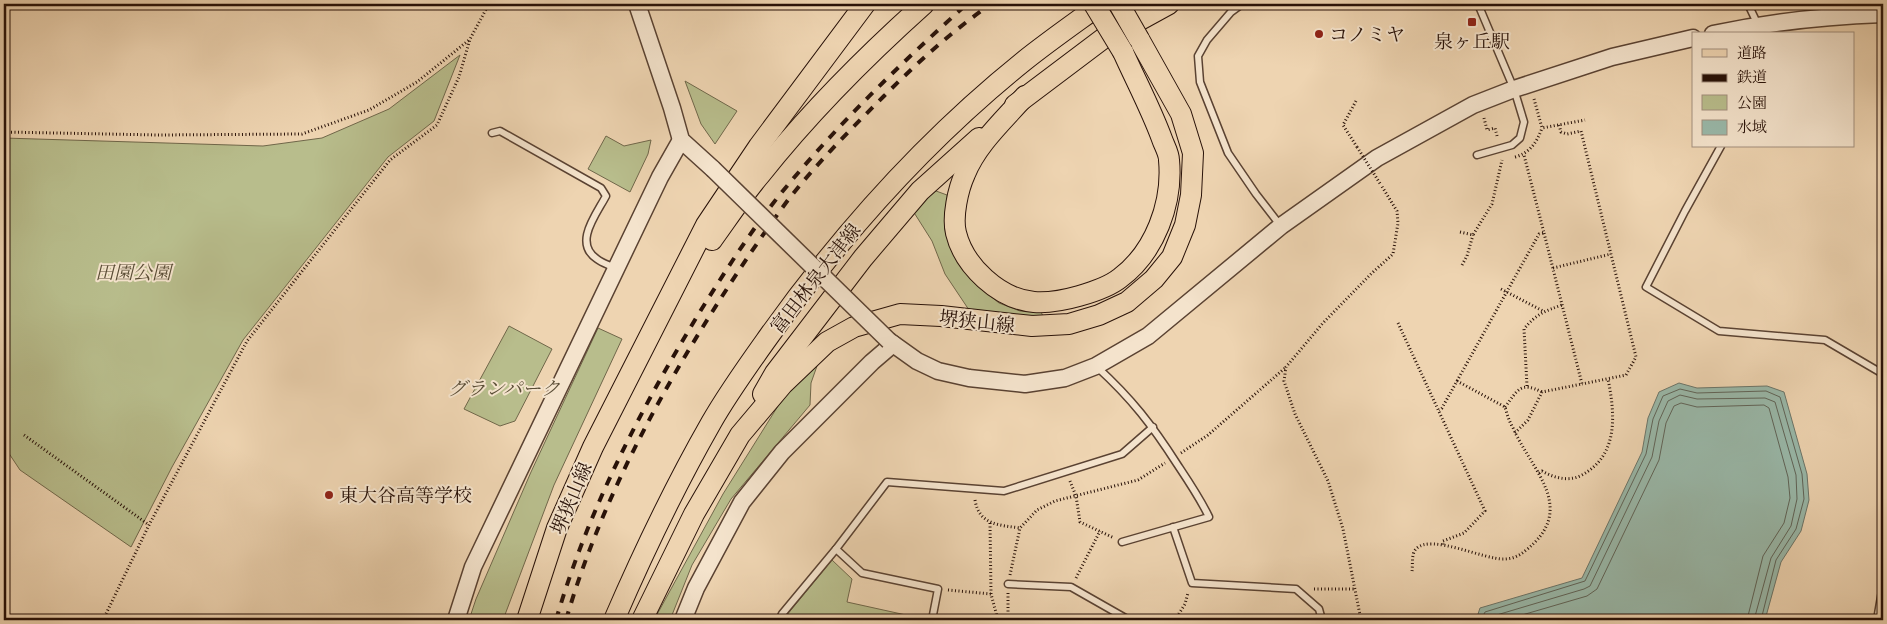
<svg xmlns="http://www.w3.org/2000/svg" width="1887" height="624" viewBox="0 0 1887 624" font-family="'Sorts Mill Goudy','Noto Serif JP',serif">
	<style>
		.green { fill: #b8bd8c; stroke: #70674a }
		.water { fill: #99b8a9; stroke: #6c7569 }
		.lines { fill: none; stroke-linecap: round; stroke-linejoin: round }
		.shore { stroke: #606458; stroke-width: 1 }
		.service-casing { stroke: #5a4232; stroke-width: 9 }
		.tertiary-casing { stroke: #5a4232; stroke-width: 19 }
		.primary-casing { stroke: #281108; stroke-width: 22 }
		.path { stroke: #281108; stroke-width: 3; stroke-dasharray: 1 2.5; stroke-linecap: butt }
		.service { stroke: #f4e3cc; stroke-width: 6 }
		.tertiary { stroke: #f4e3cc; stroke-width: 16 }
		.primary { stroke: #eed4b1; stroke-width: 20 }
		.rail { stroke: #281108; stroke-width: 4; stroke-dasharray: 9 9; stroke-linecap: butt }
		.tertiary-bridge-casing { stroke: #5a4232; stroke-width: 19; stroke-linecap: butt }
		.primary-bridge-casing { stroke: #281108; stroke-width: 22; stroke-linecap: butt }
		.path-bridge { stroke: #281108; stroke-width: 3; stroke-dasharray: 1 2.5; stroke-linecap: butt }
		.tertiary-bridge { stroke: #f4e3cc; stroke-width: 16 }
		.primary-bridge { stroke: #eed4b1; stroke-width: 20 }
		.poi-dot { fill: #8f2418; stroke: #f4e3cc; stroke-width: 2 }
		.labels { text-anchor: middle; stroke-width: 4; stroke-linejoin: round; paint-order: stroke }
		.poi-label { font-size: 19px; fill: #281108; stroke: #f4e3cc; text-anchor: start }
		.park-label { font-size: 19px; font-style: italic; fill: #5a4d36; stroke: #f4e3cc }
		.street-label { font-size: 19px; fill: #281108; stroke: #f4e3cc }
	</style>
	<rect width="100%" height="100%" fill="#eed4b1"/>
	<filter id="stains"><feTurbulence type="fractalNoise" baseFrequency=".004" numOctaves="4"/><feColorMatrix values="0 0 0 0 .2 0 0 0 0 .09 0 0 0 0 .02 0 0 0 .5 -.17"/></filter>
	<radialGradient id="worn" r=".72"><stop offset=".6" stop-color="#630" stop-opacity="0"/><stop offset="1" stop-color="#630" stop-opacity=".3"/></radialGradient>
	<g class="green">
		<path d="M 460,55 L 434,121 L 388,157 L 243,340 L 172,467 L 131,547 L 20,470 L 4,446 L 4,138 L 263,146 L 322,138 L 389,109 Z"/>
		<path d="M 685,81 L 737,111 L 715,144 L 701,124 Z"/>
		<path d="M 606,136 L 624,146 L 651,140 L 648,154 L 630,192 L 588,169 Z"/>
		<path d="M 936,191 L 947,195 L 947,232 L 954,256 L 972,281 L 999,303 L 1020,311 L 1041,312 L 1044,318 L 969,310 L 945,274 L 932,241 L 913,211 L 927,196 Z"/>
		<path d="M 509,326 L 552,349 L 515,421 L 500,426 L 464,409 Z"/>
		<path d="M 598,328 L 622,339 L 554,485 L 503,620 L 469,620 L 476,599 L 531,472 Z"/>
		<path d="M 817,366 L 811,383 L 810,405 L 731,499 L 692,565 L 670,620 L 654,620 L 723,494 L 778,406 L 804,372 Z"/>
		<path d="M 832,560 L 852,579 L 847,602 L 906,615 L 905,620 L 785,620 L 786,616 Z"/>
	</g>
	<path class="water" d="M 1679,383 L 1697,388 L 1767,386 L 1784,392 L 1807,474 L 1809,500 L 1801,531 L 1781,562 L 1765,620 L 1476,620 L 1480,608 L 1582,578 L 1642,452 L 1648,418 L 1659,392 Z"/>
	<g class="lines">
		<g class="shore">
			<path d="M 1481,620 L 1485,612 L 1585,581 L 1646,454 L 1653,419 L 1663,396 L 1680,389 L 1697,393 L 1766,391 L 1780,397 L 1802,474 L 1804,499 L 1796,529 L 1776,560 L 1761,620"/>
			<path d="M 1488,620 L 1490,617 L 1584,589 L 1590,586 L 1652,457 L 1659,421 L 1668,401 L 1680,395 L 1697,399 L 1765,398 L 1775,402 L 1796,475 L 1797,499 L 1791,526 L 1771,558 L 1754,620"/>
			<path d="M 1505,620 L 1587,596 L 1597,589 L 1659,460 L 1666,423 L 1674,406 L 1681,403 L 1697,407 L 1764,405 L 1769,408 L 1788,477 L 1790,498 L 1784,523 L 1763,556 L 1747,620"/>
		</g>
		<defs>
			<g id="service">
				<path d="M 1242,4 L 1231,12 L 1207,40 L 1198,56 L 1200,82 L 1228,153 L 1256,194 L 1280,225"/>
				<path d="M 1748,4 L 1758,25"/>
				<path d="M 492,133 L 500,131 L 601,188 L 606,196 C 596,215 573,243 597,259 C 602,263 609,265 615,268"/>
				<path d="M 1721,146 L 1685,211 L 1646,287 L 1719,331 L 1825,340 L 1883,374"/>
				<path d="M 1477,155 L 1512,145 L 1520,138 L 1524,122 L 1514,89 L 1478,4"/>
				<path d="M 1097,367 C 1132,399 1152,425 1177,464 C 1189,482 1200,498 1209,517 L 1122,542"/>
				<path d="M 1173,527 L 1192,583 L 1296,589 L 1319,609 L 1322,620"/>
				<path d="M 836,549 L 862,573 L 938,589 L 932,620"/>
				<path d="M 1008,584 L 1071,587 L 1129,620"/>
				<path d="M 779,620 L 782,614 L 836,549 L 887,482 L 1004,491 L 1122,454 L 1153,427"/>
				<path d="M 1877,620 L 1883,585"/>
			</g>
			<g id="tertiary">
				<path d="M 637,4 L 672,108 L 681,140 L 713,169"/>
				<path d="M 1713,34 C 1770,22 1826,16 1883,14"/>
				<path d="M 889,341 L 917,361 L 938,371 L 969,378 L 1025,384 L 1065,378 L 1096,366 L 1148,336 L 1281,226 L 1377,158 L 1473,105 L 1514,89 L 1612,57 L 1693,38"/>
				<path d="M 456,620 L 473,567 L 660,177 L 681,140"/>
				<path d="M 683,620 L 696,588 L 742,502 L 782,452 L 872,362 L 893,344"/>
			</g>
			<g id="primary">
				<path d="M 1138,21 L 1169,4"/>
				<path d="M 1025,96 C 1004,120 977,144 965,174 C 958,189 952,217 956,233 C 964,266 999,299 1034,302 C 1048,303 1065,300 1079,296 C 1093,292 1109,287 1120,278 C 1155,252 1173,203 1169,160 C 1169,153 1164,145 1162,139 C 1151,109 1136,81 1123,52"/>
				<path d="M 1015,105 L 1149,4"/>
				<path d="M 712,240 C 728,218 743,195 760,175 C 809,113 866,56 924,4"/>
				<path d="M 763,394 L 775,373 L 863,258 L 920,191 L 979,138"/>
				<path d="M 527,620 L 557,528 L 593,447 L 706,225 L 759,146 L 865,4"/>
				<path d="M 614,620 C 643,553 675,486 711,423 C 728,393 749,364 769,336 C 841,235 927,139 1024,61 C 1049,41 1075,23 1101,4"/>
				<path d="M 642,620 L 694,514 L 740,435 L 783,384 L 827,342 L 854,327 L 900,314 L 941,316 L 1032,326 L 1069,324 L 1099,315 L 1127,302 L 1154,279 L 1172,257 L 1185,225 L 1191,195 L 1193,153 L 1181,114 L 1139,39"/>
			</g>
		</defs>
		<use href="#service" class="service-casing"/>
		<use href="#tertiary" class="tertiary-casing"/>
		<use href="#primary" class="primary-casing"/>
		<g class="path">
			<path d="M 1428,5 L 1429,4"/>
			<path d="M 1534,99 L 1542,128 L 1585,120"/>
			<path d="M 1356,101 L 1343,125 L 1357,147"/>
			<path d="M 1484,118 L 1487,130 L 1495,128 L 1497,136"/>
			<path d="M 1559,125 L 1561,132 L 1567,134 L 1581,131 L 1636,357 L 1626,375 L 1582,384"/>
			<path d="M 4,132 L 158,135 L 302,134 L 369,110 L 417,82 L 469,40"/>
			<path d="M 1515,157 C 1530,153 1537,142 1542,128"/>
			<path d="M 1460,232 L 1473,235 L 1492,204 L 1502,160"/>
			<path d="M 1462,265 L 1467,256 L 1473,235"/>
			<path d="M 1553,268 L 1611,254"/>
			<path d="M 1501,289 L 1543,311"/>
			<path d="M 1398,323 L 1485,511 L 1464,533 L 1443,541 L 1443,545"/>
			<path d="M 1457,381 L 1539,234 L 1544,233 L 1524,155"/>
			<path d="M 1527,386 L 1524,329 C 1536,314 1545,311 1562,305"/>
			<path d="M 1505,407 C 1518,390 1520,381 1542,392"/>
			<path d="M 1515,433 L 1528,420 L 1542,392 L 1582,384 L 1544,233"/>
			<path d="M 24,435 L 149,525"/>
			<path d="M 1181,453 L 1208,435 L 1285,368"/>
			<path d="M 1539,473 L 1542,471 C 1554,478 1569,482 1582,475 C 1619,455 1615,414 1608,379"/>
			<path d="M 1070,481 L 1076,496 L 1080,522 L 1114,538"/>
			<path d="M 975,500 C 979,525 999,525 1020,528"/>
			<path d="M 990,523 L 991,594 L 998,620"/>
			<path d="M 1412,571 C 1413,565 1411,554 1416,549 C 1430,533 1485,560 1504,559 C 1512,559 1519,556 1525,551 C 1579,509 1532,471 1513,428 C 1509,421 1507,414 1505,407 L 1457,381 L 1442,408 L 1439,410"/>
			<path d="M 1010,575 L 1020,528 L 1037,510 L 1055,501 L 1138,480 L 1165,463"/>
			<path d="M 1076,578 L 1100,531"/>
			<path d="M 1314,589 L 1356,589"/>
			<path d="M 948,590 L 991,594"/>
			<path d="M 1008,593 L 1008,620"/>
			<path d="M 103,620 L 149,525 L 247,341 L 390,160 L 437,125 L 459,77 L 470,39 L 489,4"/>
			<path d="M 1175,620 L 1185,604 L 1188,593"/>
			<path d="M 1361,620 L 1343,529 L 1328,481 L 1295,414 L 1284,381 L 1286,367 L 1323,323 L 1372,273 L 1393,254 L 1398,223 L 1397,211 L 1381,185"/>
		</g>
		<use href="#service" class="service"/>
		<use href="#tertiary" class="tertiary"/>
		<use href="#primary" class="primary"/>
		<g class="rail">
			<path d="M 556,620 C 588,510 641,408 701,310 C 726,270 752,229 782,192 C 838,124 901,63 967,4"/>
			<path d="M 566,620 C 597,513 650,411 709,317 C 734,277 760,238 788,200 C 817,163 851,129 884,96 C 917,63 952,31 991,4"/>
		</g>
		<defs>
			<path id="tertiary-bridge" d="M 713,169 L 889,341"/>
			<g id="primary-bridge">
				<path d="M 1094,4 L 1123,52"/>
				<path d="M 1119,4 L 1139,39"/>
			</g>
		</defs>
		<use href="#tertiary-bridge" class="tertiary-bridge-casing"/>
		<use href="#primary-bridge" class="primary-bridge-casing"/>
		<path class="path-bridge" d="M 1357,147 L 1381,185"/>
		<use href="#tertiary-bridge" class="tertiary-bridge"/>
		<use href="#primary-bridge" class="primary-bridge"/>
	</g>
	<g class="poi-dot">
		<rect x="1467" y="17" width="10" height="10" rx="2.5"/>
		<circle cx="1319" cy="34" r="5"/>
		<circle cx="329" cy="495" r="5"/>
	</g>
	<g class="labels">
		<g class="poi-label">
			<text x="1329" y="41">コノミヤ</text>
			<text x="1472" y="48" text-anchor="middle">泉ヶ丘駅</text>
			<text x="339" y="502">東大谷高等学校</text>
		</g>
		<g class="park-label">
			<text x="133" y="279">田園公園</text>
			<text x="504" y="395">グランパーク</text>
		</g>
		<g class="street-label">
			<text transform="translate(815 278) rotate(-52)" y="7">富田林泉大津線</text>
			<text transform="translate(977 321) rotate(6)" y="7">堺狭山線</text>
			<text transform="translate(571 498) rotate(-67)" y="7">堺狭山線</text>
		</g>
	</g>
	<rect width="1887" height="624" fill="none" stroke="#eed4b1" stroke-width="20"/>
	<rect x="5" y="5" width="1877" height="614" fill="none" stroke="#281108" stroke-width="2.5"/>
	<rect x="10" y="10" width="1867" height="604" fill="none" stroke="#281108"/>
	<rect x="1692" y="32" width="162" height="115" fill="#f4e3cc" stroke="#a28f7e"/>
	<rect x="1702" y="49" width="25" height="8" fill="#eed4b1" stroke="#a28f7e"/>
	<text x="1737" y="58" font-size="15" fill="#281108">道路</text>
	<rect x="1702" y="74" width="25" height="8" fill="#281108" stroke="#a28f7e"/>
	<text x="1737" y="82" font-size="15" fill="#281108">鉄道</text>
	<rect x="1702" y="95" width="25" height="15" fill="#b8bd8c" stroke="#a28f7e"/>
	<text x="1737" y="108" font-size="15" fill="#281108">公園</text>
	<rect x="1702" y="120" width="25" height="15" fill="#99b8a9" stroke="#a28f7e"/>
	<text x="1737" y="132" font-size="15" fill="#281108">水域</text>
	<rect width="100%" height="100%" filter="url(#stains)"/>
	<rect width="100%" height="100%" fill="url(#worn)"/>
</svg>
